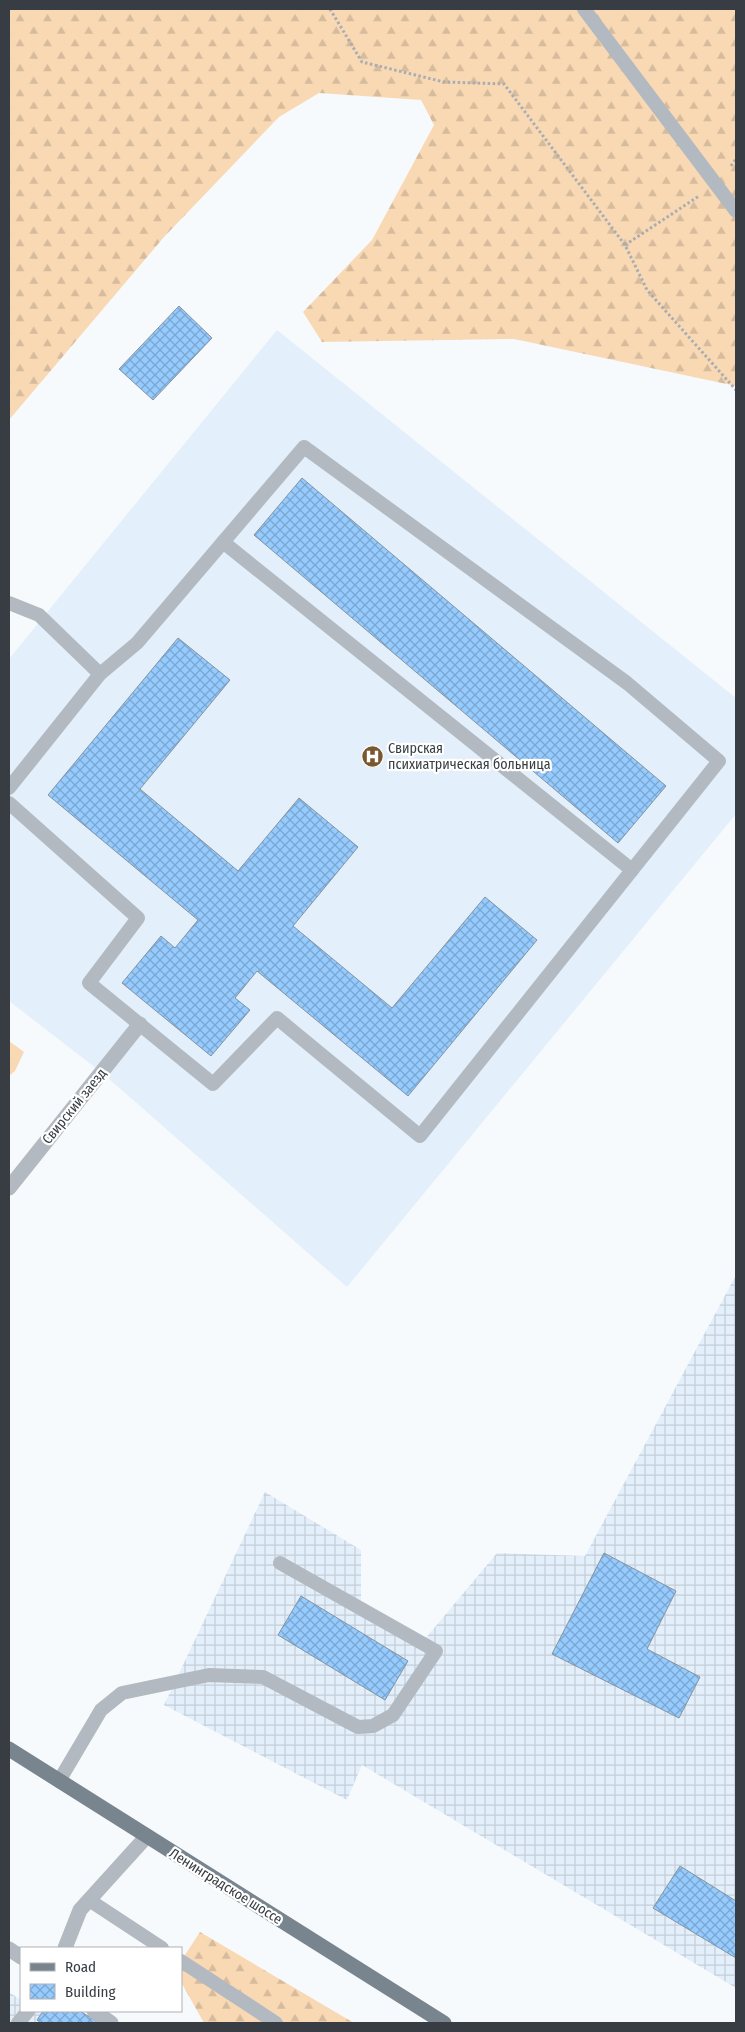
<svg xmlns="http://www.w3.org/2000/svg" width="745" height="2032" viewBox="0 0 745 2032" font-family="'Fira Sans Condensed',sans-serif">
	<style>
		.built { fill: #e3effb }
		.industrial { fill: url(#industrial-grid) }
		.forest { fill: url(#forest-firs) }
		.building { fill: url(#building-cross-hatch); stroke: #8693a0 }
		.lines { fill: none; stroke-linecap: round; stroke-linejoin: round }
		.path { stroke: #a9adb1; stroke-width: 3; stroke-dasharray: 2.5 2.5; stroke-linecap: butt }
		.lane { stroke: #b3b9c0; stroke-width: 14 }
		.street { stroke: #b3b9c0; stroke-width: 15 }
		.primary { stroke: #78848e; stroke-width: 15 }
		.labels { text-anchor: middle; stroke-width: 4.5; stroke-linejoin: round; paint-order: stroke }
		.poi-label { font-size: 14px; fill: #373d42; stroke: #fff; text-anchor: start }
		.street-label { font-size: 14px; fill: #373d42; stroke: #fff }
	</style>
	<defs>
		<pattern id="industrial-grid" width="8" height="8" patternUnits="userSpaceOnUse" patternTransform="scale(1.25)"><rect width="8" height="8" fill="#e3effb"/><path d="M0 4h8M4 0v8" fill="none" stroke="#c3ced8"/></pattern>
		<pattern id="forest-firs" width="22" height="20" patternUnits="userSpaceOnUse" patternTransform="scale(1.25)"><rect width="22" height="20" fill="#f9d9b4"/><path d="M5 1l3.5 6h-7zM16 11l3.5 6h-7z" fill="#d6bb9c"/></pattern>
		<pattern id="building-cross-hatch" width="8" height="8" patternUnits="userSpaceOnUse" patternTransform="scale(1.25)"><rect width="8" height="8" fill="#95cbfe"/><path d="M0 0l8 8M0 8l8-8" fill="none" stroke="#7aa6cf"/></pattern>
	</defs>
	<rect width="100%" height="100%" fill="#f7fafd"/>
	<path class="built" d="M 277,330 L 736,698 L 736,814 L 347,1287 L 101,1072 L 9,1001 L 9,659 Z"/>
	<g class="industrial">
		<path d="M 736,1275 L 736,1988 L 362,1765 L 347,1800 L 164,1705 L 265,1492 L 361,1550 L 361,1613 L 419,1646 L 497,1553 L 585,1556 Z"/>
		<path d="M 9,1992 L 21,2000 L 21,2011 L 37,2011 L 56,2023 L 9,2023 Z"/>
	</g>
	<g class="forest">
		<path d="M 9,9 L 736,9 L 736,386 L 514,339 L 322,342 L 303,312 L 372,240 L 434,125 L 421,100 L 319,93 L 279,117 L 164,237 L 9,420 Z"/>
		<path d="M 9,1041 L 24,1052 L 15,1071 L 9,1076 Z"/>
		<path d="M 200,1932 L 354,2023 L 204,2023 L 181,1982 L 181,1961 Z"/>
	</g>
	<g class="building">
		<path d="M 179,306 L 212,338 L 153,400 L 119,369 Z"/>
		<path d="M 302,478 L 666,786 L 618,843 L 254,535 Z"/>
		<path d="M 178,638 L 230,680 L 140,789 L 238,871 L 299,798 L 358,847 L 293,926 L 392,1008 L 485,897 L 537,940 L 408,1096 L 257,971 L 235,998 L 250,1010 L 211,1056 L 122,983 L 161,936 L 175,948 L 198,920 L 48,795 Z"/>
		<path d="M 604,1553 L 676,1591 L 647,1649 L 700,1677 L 679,1718 L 552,1654 Z"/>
		<path d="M 301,1596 L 408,1661 L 385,1700 L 278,1635 Z"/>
		<path d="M 680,1866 L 736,1901 L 736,1958 L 653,1908 Z"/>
		<path d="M 43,2011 L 80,2011 L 99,2023 L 41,2023 L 37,2020 Z"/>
	</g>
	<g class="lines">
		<g class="path">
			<path d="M 330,9 L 362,62 L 444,82 L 504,84 L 625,245 L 647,290 L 736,390"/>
			<path d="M 731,166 L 736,159"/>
			<path d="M 625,245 L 699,196"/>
		</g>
		<g class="lane">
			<path d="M 584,9 L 736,211"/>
			<path d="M 223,542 L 632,870"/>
			<path d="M 9,603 L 39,615 L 100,674"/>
			<path d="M 9,788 L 100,674 L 137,643 L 304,447 L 627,683 L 719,761 L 420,1136 L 277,1018 L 213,1084 L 89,983 L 138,918 L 9,803"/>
			<path d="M 59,1781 L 101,1710 L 122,1693 L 209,1675 L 263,1677 L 358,1727 L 373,1726 L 393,1715 L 436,1651 L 280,1563"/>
			<path d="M 89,1900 L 162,1948"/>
			<path d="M 181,1961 L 276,2023"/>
			<path d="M 18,2023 L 28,2011"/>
		</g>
		<g class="street">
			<path d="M 9,1188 L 140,1024"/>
			<path d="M 65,1948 L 80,1910 L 147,1836"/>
			<path d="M 9,1949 L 21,1957"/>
			<path d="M 94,2011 L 111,2023"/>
		</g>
		<path class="primary" d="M 9,1749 L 444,2023"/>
	</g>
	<defs>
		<symbol id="hospital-disc" viewBox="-11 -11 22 22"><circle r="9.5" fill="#7a582f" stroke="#fff"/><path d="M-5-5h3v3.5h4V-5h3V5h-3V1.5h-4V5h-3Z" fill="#fff"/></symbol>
	</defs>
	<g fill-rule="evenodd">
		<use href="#hospital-disc" x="360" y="744" width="25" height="25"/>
	</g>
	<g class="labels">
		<g class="poi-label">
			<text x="388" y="753">Свирская<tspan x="388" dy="16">психиатрическая больница</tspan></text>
		</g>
		<g class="street-label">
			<text transform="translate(74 1106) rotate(-51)" y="5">Свирский заезд</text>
			<text transform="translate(226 1886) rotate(32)" y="5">Ленинградское шоссе</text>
		</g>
	</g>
	<rect width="745" height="2032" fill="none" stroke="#373d42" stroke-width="20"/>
	<rect x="20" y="1947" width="162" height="65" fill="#ffffff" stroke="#afb1b3"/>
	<rect x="30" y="1963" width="25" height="8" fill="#78848e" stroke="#afb1b3"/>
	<text x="65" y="1972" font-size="15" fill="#373d42">Road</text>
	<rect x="30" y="1984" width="25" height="15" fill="url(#building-cross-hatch)" stroke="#afb1b3"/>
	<text x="65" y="1997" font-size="15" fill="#373d42">Building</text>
</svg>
